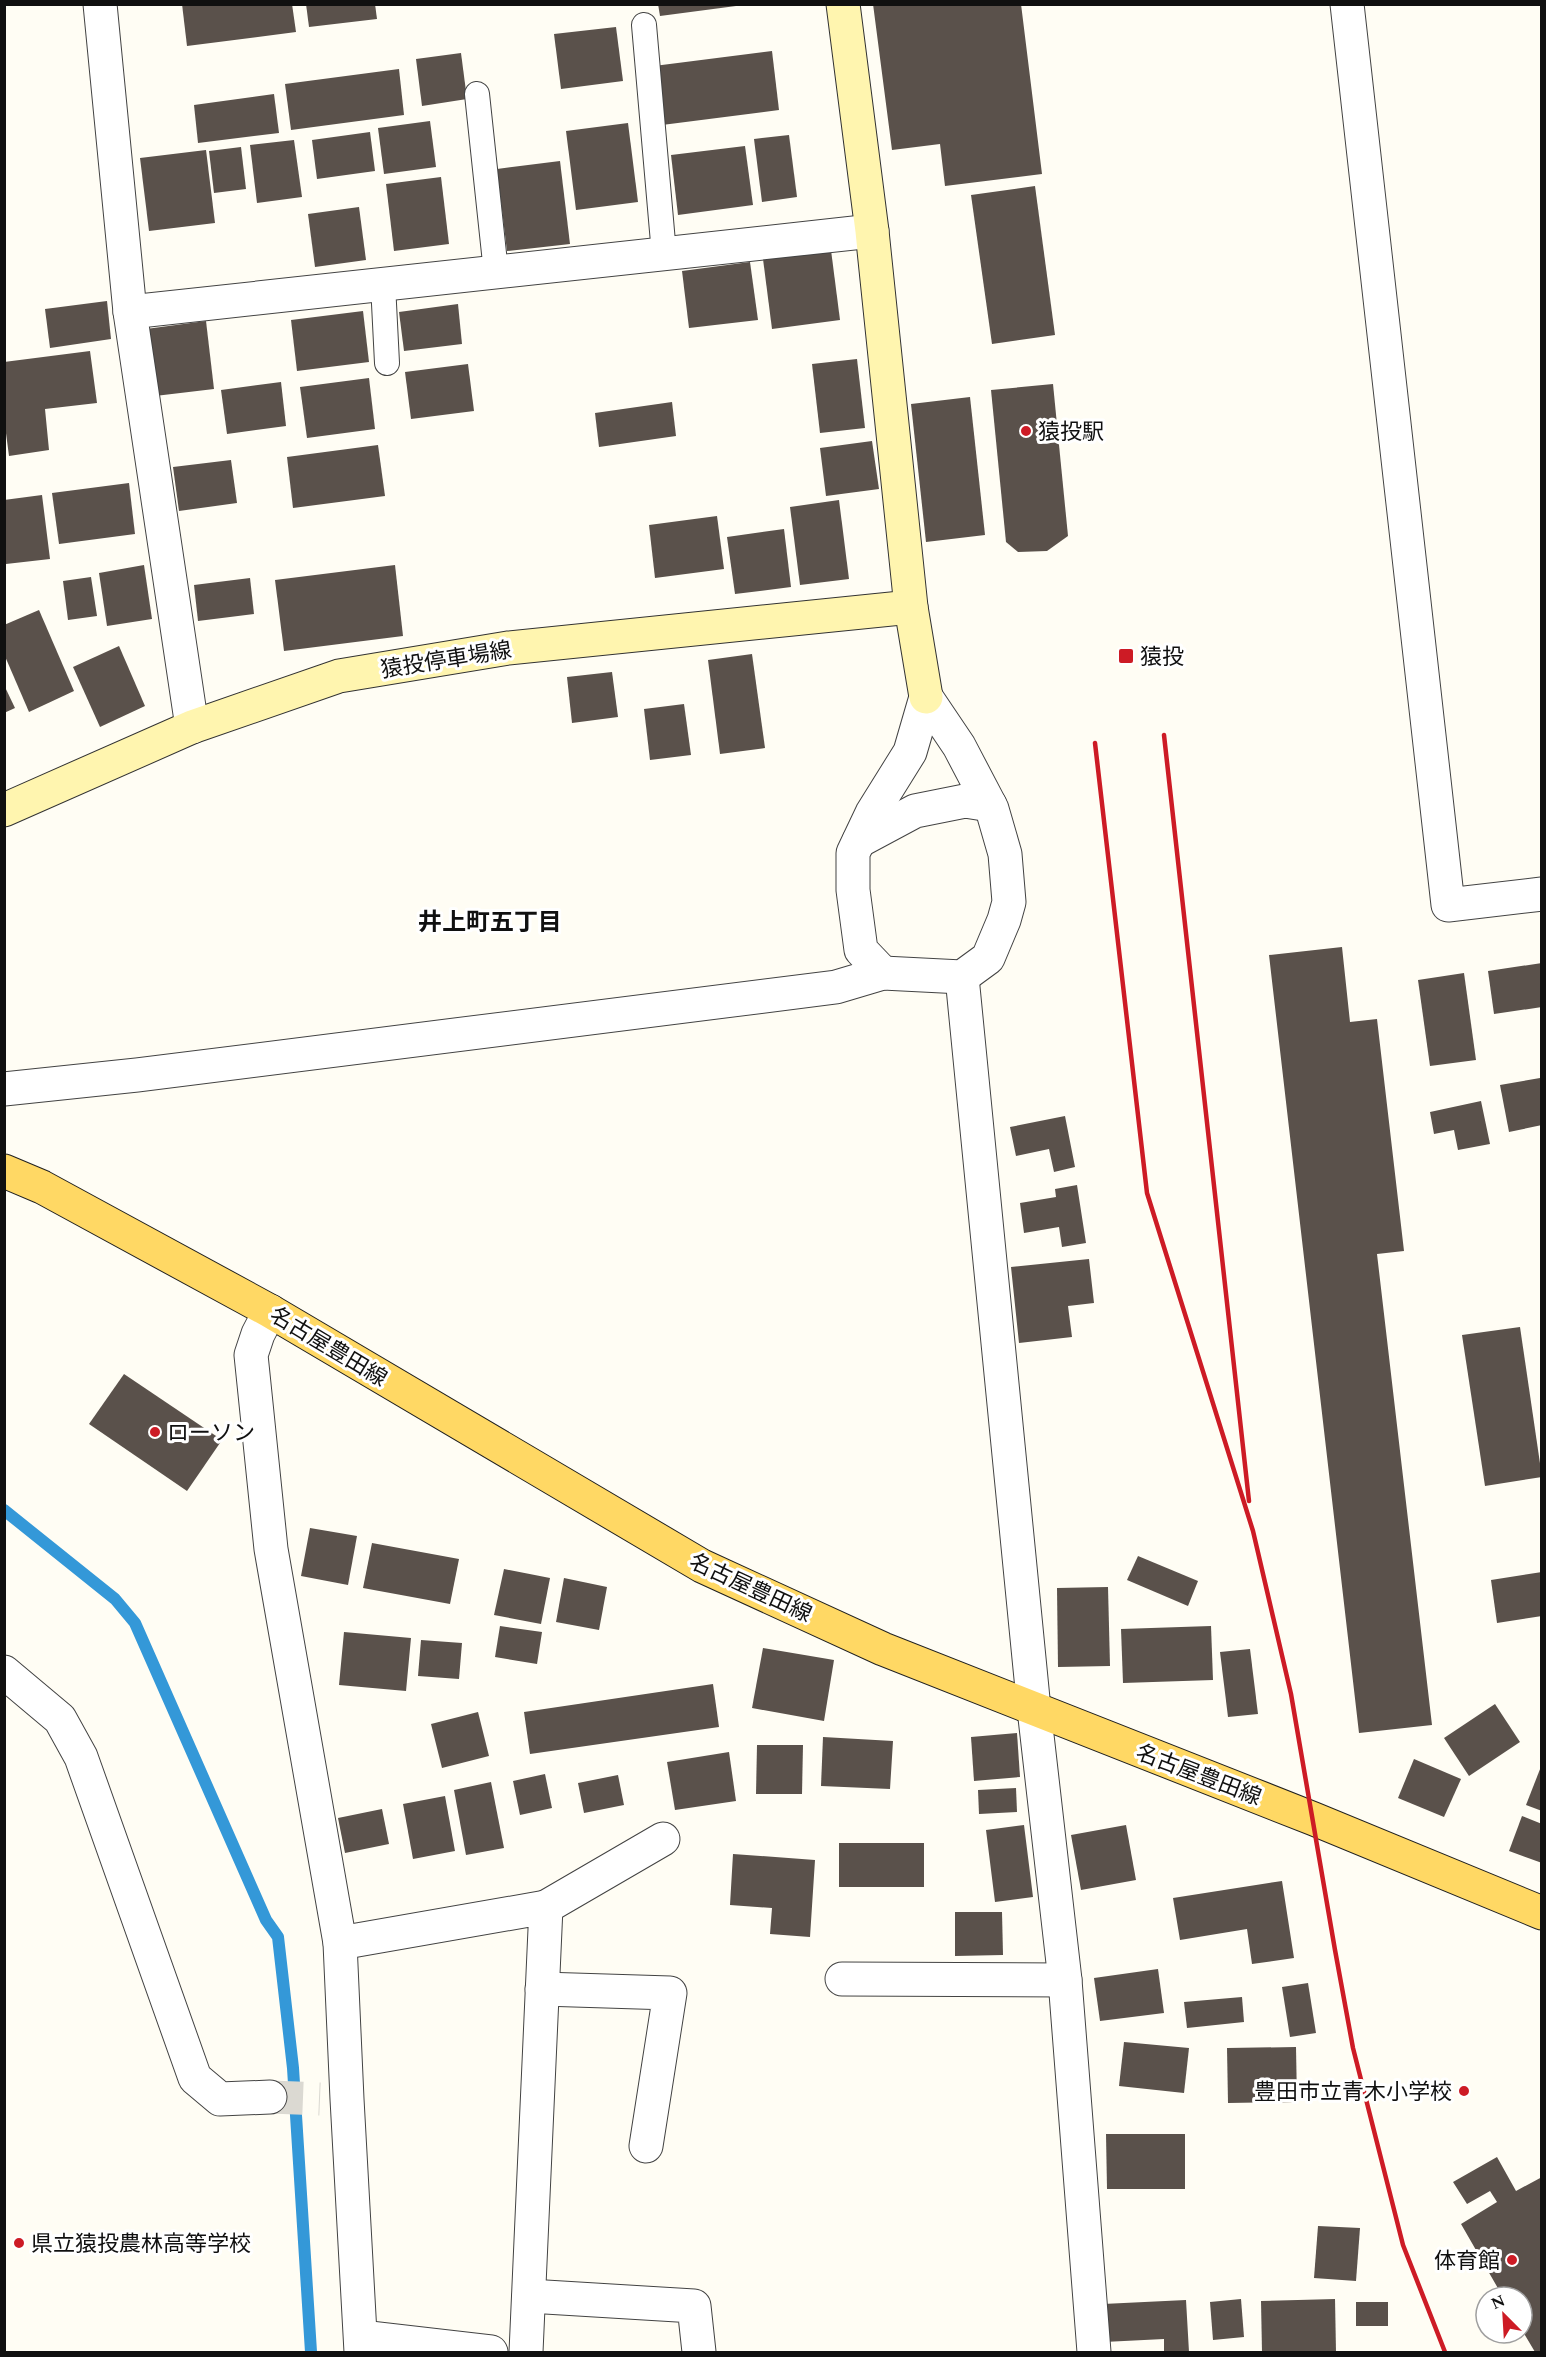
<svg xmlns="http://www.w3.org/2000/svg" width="1546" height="2357" viewBox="0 0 1546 2357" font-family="Spectral,'Noto Sans JP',serif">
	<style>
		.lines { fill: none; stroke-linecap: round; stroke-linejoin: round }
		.stream { stroke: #3498d8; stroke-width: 12 }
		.building { fill: #5a514b }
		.street-tunnel { stroke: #dbd9d2; stroke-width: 33; stroke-dasharray: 33 16; stroke-linecap: butt }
		.lane-casing { stroke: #434343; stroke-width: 26 }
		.street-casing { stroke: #434343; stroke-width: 35 }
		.secondary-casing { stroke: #323232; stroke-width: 35 }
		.primary-casing { stroke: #212121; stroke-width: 35 }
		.lane { stroke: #fff; stroke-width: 24 }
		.street { stroke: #fff; stroke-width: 33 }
		.secondary { stroke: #fff5af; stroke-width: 33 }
		.primary { stroke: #ffd864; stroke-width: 33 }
		.rail { stroke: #cd1b25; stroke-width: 4.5 }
		.poi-dot { fill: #cd1b25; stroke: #fff; stroke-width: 2 }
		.labels { text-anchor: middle; stroke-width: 6; stroke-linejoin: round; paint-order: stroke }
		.poi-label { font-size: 22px; fill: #101010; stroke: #fff; text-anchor: start }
		.street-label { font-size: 22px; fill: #101010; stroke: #fff }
		.neighbourhood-label { font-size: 24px; font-weight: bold; fill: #101010; stroke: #fff }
	</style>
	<rect width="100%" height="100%" fill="#fffdf4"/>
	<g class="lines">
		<path class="stream" d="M 4,1510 L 115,1599 L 135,1623 L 266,1920 L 278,1937 L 293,2068 L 311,2352"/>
	</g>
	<g class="building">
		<path d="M 182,4 L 292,4 L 296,32 L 187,46 Z"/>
		<path d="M 306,4 L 375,4 L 377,19 L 309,27 Z"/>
		<path d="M 658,4 L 736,4 L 736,6 L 660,16 Z"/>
		<path d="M 873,4 L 1021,4 L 1042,174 L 945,186 L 940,144 L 892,150 Z"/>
		<path d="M 616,27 L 623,81 L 561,89 L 554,34 Z"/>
		<path d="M 772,51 L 779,110 L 662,125 L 654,66 Z"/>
		<path d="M 461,53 L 467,99 L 422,106 L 416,59 Z"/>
		<path d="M 399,69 L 404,115 L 291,130 L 285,84 Z"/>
		<path d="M 274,94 L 279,133 L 198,143 L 194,105 Z"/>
		<path d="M 430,121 L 436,167 L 384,174 L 378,128 Z"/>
		<path d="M 628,123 L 638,202 L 576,210 L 566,131 Z"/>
		<path d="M 370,132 L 375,171 L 317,179 L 312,140 Z"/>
		<path d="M 789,135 L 797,197 L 762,202 L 754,139 Z"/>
		<path d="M 294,140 L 302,197 L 257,203 L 250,145 Z"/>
		<path d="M 745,146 L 753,205 L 678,215 L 671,155 Z"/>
		<path d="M 241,147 L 246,189 L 214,193 L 209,151 Z"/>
		<path d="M 206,150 L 215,223 L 149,231 L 140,158 Z"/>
		<path d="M 560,161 L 570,244 L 507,251 L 497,169 Z"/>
		<path d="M 441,177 L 449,244 L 394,251 L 386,184 Z"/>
		<path d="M 1035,186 L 1055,335 L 992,344 L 971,195 Z"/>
		<path d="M 359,207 L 366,260 L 315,267 L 308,214 Z"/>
		<path d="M 831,250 L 840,320 L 772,329 L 763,259 Z"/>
		<path d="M 750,262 L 758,320 L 689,328 L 682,271 Z"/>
		<path d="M 107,301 L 111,339 L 50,348 L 45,309 Z"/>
		<path d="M 458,304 L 462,344 L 404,351 L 399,312 Z"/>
		<path d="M 363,311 L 369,362 L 297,371 L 291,320 Z"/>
		<path d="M 206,321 L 214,389 L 155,396 L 146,329 Z"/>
		<path d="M 90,351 L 97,403 L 45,409 L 49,450 L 9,456 L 4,418 L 4,362 Z"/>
		<path d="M 857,359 L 865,428 L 820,433 L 812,364 Z"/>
		<path d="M 468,364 L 474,411 L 411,419 L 405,372 Z"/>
		<path d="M 369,378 L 375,429 L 307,438 L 300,387 Z"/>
		<path d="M 281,382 L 286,426 L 227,434 L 221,390 Z"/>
		<path d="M 1053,384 L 1068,536 L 1047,551 L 1018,552 L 1006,542 L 991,390 Z"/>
		<path d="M 970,397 L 985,535 L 926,542 L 911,404 Z"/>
		<path d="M 672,402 L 676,436 L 599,447 L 595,413 Z"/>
		<path d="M 872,441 L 879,489 L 826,496 L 820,448 Z"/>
		<path d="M 378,445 L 385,496 L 293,508 L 287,457 Z"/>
		<path d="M 231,460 L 237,503 L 179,511 L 173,467 Z"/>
		<path d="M 129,483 L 135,534 L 59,544 L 52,493 Z"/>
		<path d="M 42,495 L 50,559 L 6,564 L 4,500 Z"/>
		<path d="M 839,500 L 849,579 L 800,585 L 790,507 Z"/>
		<path d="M 717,516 L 724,569 L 655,578 L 649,525 Z"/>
		<path d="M 784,529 L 791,587 L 735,594 L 727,537 Z"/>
		<path d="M 144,565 L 152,619 L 107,626 L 99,573 Z"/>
		<path d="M 395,565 L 403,636 L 284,651 L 275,580 Z"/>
		<path d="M 91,577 L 97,616 L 68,620 L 63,581 Z"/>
		<path d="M 250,578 L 254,614 L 198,621 L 194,585 Z"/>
		<path d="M 39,610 L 74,691 L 29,712 L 4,654 L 4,625 Z"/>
		<path d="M 119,646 L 145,706 L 100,727 L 73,667 Z"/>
		<path d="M 752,654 L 765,748 L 720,754 L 708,660 Z"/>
		<path d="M 612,672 L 618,717 L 572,723 L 567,677 Z"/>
		<path d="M 4,685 L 15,708 L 4,713 Z"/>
		<path d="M 684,704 L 691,755 L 650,760 L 644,709 Z"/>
		<path d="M 1342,947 L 1350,1022 L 1377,1019 L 1404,1251 L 1377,1254 L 1432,1725 L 1359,1733 L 1269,955 Z"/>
		<path d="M 1542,963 L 1542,1007 L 1494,1014 L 1488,971 Z"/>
		<path d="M 1464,973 L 1476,1060 L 1430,1066 L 1418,980 Z"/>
		<path d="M 1540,1078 L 1542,1125 L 1509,1132 L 1500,1085 Z"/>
		<path d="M 1481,1101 L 1490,1144 L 1458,1150 L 1454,1130 L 1434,1134 L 1430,1112 Z"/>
		<path d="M 1065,1116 L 1075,1167 L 1054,1172 L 1049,1149 L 1016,1156 L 1010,1127 Z"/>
		<path d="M 1077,1185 L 1086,1243 L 1062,1247 L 1059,1227 L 1024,1233 L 1020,1203 L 1056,1197 L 1055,1189 Z"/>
		<path d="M 1089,1259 L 1094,1303 L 1068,1306 L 1072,1337 L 1019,1343 L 1011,1267 Z"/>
		<path d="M 1520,1327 L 1542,1477 L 1485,1486 L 1462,1335 Z"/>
		<path d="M 124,1374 L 222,1440 L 187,1491 L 89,1424 Z"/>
		<path d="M 310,1528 L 357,1536 L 348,1585 L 301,1576 Z"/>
		<path d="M 372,1543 L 459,1559 L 450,1604 L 363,1588 Z"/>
		<path d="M 1138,1556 L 1198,1581 L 1188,1606 L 1127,1580 Z"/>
		<path d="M 504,1569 L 550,1578 L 541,1624 L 494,1615 Z"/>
		<path d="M 1542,1572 L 1542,1616 L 1497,1623 L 1491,1580 Z"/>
		<path d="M 564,1578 L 607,1587 L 599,1630 L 556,1622 Z"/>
		<path d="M 1108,1587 L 1110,1666 L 1058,1667 L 1057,1588 Z"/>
		<path d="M 500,1626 L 542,1632 L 537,1664 L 495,1657 Z"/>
		<path d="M 1211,1626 L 1213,1680 L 1123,1683 L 1121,1629 Z"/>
		<path d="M 344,1632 L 411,1638 L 406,1691 L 339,1685 Z"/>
		<path d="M 421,1640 L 462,1643 L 459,1679 L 418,1676 Z"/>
		<path d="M 763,1648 L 834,1660 L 824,1721 L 752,1708 Z"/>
		<path d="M 1250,1649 L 1258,1714 L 1228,1717 L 1220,1652 Z"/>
		<path d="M 713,1684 L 719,1727 L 530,1754 L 524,1712 Z"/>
		<path d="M 1495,1704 L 1520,1742 L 1469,1776 L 1444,1738 Z"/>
		<path d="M 478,1712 L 489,1756 L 442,1768 L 431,1724 Z"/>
		<path d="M 1017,1733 L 1020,1777 L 974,1781 L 971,1737 Z"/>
		<path d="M 823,1737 L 893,1741 L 890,1789 L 821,1786 Z"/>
		<path d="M 757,1745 L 803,1745 L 802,1794 L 756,1794 Z"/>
		<path d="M 729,1752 L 736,1801 L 675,1810 L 667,1762 Z"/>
		<path d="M 1414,1759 L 1461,1779 L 1444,1817 L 1398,1798 Z"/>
		<path d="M 1542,1764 L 1542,1811 L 1526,1805 Z"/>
		<path d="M 545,1774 L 552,1808 L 520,1815 L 513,1781 Z"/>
		<path d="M 618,1775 L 624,1805 L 584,1813 L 578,1783 Z"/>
		<path d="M 491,1782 L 504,1848 L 466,1855 L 454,1790 Z"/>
		<path d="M 1016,1788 L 1017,1812 L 979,1814 L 978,1790 Z"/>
		<path d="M 445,1796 L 455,1851 L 413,1859 L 403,1804 Z"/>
		<path d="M 382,1809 L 389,1844 L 345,1853 L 338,1818 Z"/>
		<path d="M 1522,1816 L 1542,1824 L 1542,1863 L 1509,1851 Z"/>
		<path d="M 1024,1825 L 1033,1897 L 995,1902 L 986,1830 Z"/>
		<path d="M 1126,1825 L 1136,1880 L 1081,1890 L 1071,1835 Z"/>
		<rect x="839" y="1843" width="85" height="44"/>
		<path d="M 733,1854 L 815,1860 L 810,1937 L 770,1934 L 772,1908 L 730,1905 Z"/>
		<path d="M 1282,1881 L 1294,1958 L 1252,1964 L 1247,1929 L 1180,1940 L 1173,1898 Z"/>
		<path d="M 955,1912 L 1002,1912 L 1003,1955 L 955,1956 Z"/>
		<path d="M 1158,1969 L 1164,2013 L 1100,2021 L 1094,1978 Z"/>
		<path d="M 1308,1983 L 1316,2033 L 1290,2037 L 1282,1987 Z"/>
		<path d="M 1242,1997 L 1244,2022 L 1187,2028 L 1184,2002 Z"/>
		<path d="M 1124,2042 L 1189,2048 L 1184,2093 L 1119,2086 Z"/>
		<path d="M 1296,2047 L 1297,2102 L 1228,2103 L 1227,2048 Z"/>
		<path d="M 1106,2134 L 1185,2134 L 1185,2189 L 1107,2189 Z"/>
		<path d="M 1497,2157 L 1516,2191 L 1542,2177 L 1542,2352 L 1535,2352 L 1522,2330 L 1522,2297 L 1503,2297 L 1461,2224 L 1497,2202 L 1490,2191 L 1467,2204 L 1453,2182 Z"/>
		<path d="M 1318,2226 L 1360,2228 L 1356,2281 L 1314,2278 Z"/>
		<path d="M 1241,2299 L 1244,2337 L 1213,2340 L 1210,2302 Z"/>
		<path d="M 1335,2299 L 1336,2352 L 1262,2352 L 1261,2301 Z"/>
		<path d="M 1186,2300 L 1189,2352 L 1164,2352 L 1164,2339 L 1104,2342 L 1103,2304 Z"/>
		<rect x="1356" y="2302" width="32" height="24"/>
	</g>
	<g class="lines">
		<path class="street-tunnel" d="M 270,2097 L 320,2099"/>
		<defs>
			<g id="lane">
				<path d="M 644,25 L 664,254"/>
				<path d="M 477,94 L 496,272"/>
				<path d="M 383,284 L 387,363"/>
			</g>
			<g id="street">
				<path d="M 100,4 L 130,312 L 192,727"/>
				<path d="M 1347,4 L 1448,905 L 1542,894"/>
				<path d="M 130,312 L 872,231"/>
				<path d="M 859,841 L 915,811 L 965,801 L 990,805"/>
				<path d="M 883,973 L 861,950 L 853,890 L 853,853 L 872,813 L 910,752 L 926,697"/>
				<path d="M 962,977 L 1034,1709 L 1065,1980 L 1094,2352"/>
				<path d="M 4,1089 L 137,1075 L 836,987 L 883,973 L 962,977 L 988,958 L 1004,920 L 1009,902 L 1005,854 L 992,809 L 959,746 L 926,697"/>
				<path d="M 270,1311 L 258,1334 L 251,1355 L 271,1549 L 340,1943 L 347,2099 L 361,2352"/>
				<path d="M 4,1672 L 60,1719 L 81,1757 L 195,2078 L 220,2099 L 270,2097"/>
				<path d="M 546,1907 L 663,1839"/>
				<path d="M 340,1943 L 546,1907 L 526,2352"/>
				<path d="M 842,1979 L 1065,1980"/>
				<path d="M 542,1989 L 670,1993 L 646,2146"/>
				<path d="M 529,2296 L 694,2306 L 699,2352"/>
				<path d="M 361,2337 L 491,2352"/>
			</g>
			<g id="secondary">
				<path d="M 843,4 L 872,231 L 911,607 L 926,697"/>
				<path d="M 4,810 L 192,727 L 339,676 L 508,648 L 911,607"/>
			</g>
			<path id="primary" d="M 4,1171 L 42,1187 L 270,1311 L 702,1566 L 883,1649 L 1314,1819 L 1542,1913"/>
		</defs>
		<use href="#lane" class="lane-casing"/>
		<use href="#street" class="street-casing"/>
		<use href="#secondary" class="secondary-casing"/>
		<use href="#primary" class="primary-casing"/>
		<use href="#lane" class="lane"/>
		<use href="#street" class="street"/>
		<use href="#secondary" class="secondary"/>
		<use href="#primary" class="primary"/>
		<g class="rail">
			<path d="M 1164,735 L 1249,1501"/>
			<path d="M 1095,743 L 1147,1193 L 1253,1531 L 1291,1694 L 1335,1950 L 1353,2048 L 1403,2245 L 1445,2352"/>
		</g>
	</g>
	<g class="poi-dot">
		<circle cx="1026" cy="431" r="6"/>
		<rect x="1118" y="648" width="16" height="16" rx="3"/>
		<circle cx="155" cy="1432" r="6"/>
		<circle cx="1464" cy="2091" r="6"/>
		<circle cx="19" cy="2243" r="6"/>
		<circle cx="1512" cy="2260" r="6"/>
	</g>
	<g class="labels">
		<g class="poi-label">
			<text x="1038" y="439">猿投駅</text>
			<text x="1140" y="664">猿投</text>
			<text x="167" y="1440">ローソン</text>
			<text x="1452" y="2099" text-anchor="end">豊田市立青木小学校</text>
			<text x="31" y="2251">県立猿投農林高等学校</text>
			<text x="1500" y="2268" text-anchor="end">体育館</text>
		</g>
		<g class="street-label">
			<text transform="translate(446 659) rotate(-9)" y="8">猿投停車場線</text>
			<text transform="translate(329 1346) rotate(31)" y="8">名古屋豊田線</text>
			<text transform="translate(751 1587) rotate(25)" y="8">名古屋豊田線</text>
			<text transform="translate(1199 1774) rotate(21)" y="8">名古屋豊田線</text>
		</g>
		<g class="neighbourhood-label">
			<text x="490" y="930">井上町五丁目</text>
		</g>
	</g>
	<rect width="1546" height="2357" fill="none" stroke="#101010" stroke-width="12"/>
	<g transform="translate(1504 2315) rotate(336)"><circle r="28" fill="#ffffff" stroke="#9f9f9f" stroke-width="1.5"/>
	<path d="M0-4.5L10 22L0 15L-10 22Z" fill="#cd1b25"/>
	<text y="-9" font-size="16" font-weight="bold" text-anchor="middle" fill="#101010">N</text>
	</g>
</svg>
